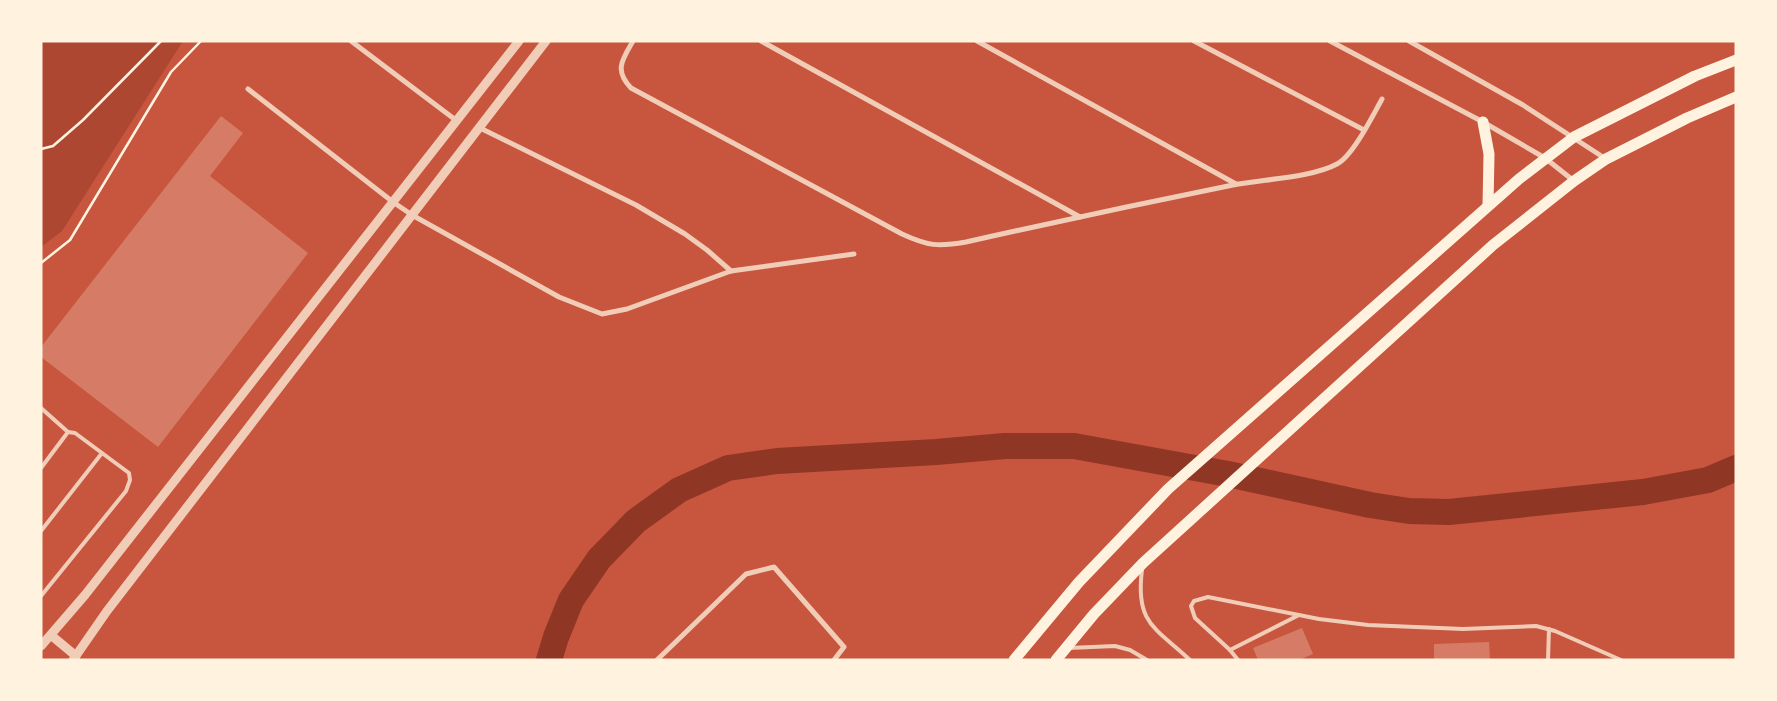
<svg xmlns="http://www.w3.org/2000/svg" width="1777" height="701" viewBox="0 0 1777 701" font-family="'Varela Round',sans-serif">
	<style>
		.green { fill: #ae4732 }
		.lines { fill: none; stroke-linecap: round; stroke-linejoin: round }
		.river { stroke: #8f3625; stroke-width: 26 }
		.building { fill: #d67c66 }
		.path { stroke: #fff3e0; stroke-width: 2.5 }
		.service { stroke: #f1ccb7; stroke-width: 4 }
		.minor { stroke: #f1ccb7; stroke-width: 5 }
		.tertiary { stroke: #f1ccb7; stroke-width: 9 }
		.primary { stroke: #fff3e0; stroke-width: 11 }
	</style>
	<rect width="100%" height="100%" fill="#c8553d"/>
	<path class="green" d="M 41,41 L 183,41 L 62,231 L 41,247 Z"/>
	<g class="lines">
		<path class="river" d="M 549,660 L 556,637 L 571,600 L 599,559 L 636,521 L 679,490 L 728,468 L 777,461 L 936,452 L 1005,446 L 1074,446 L 1228,474 L 1370,505 L 1409,511 L 1449,512 L 1643,492 L 1708,480 L 1736,468"/>
	</g>
	<g class="building">
		<path d="M 221,116 L 243,133 L 210,176 L 308,253 L 158,447 L 41,357 L 41,347 Z"/>
		<path d="M 1302,628 L 1313,654 L 1299,660 L 1258,660 L 1253,648 Z"/>
		<path d="M 1489,642 L 1490,660 L 1434,660 L 1434,644 Z"/>
	</g>
	<g class="lines">
		<g class="path">
			<path d="M 41,149 L 53,146 L 83,120 L 161,41"/>
			<path d="M 41,263 L 70,240 L 171,72 L 201,41"/>
		</g>
		<g class="service">
			<path d="M 41,408 L 68,432"/>
			<path d="M 41,468 L 68,432 L 75,433 L 129,473 L 130,480 L 126,491 L 41,596"/>
			<path d="M 41,531 L 102,453"/>
			<path d="M 1142,570 C 1135,624 1156,628 1190,660"/>
			<path d="M 1069,648 L 1115,646 L 1130,650 L 1147,660"/>
			<path d="M 1230,650 L 1299,615"/>
			<path d="M 1238,660 L 1230,650 L 1195,618 L 1191,606 L 1194,601 L 1208,597 L 1319,619 L 1368,625 L 1463,629 L 1536,626 L 1555,631 L 1621,660"/>
			<path d="M 1548,660 L 1549,629"/>
		</g>
		<g class="minor">
			<path d="M 351,41 L 457,121"/>
			<path d="M 633,41 C 622,60 614,70 631,88 L 902,234 C 928,246 938,247 966,242 C 1055,222 1144,203 1233,185 C 1262,179 1311,178 1337,164 C 1353,156 1373,115 1382,99"/>
			<path d="M 761,41 L 1080,217"/>
			<path d="M 977,41 L 1236,184"/>
			<path d="M 1194,41 L 1364,130"/>
			<path d="M 1330,41 L 1483,122 L 1545,158 L 1574,181"/>
			<path d="M 1409,41 L 1523,105 L 1606,159"/>
			<path d="M 248,89 L 393,202 L 412,215 L 559,297 L 602,314 L 627,309 L 731,271 L 854,254"/>
			<path d="M 480,128 L 636,205 L 685,234 L 707,250 L 731,271"/>
			<path d="M 657,660 L 746,574 L 774,567 L 844,647 L 834,660"/>
		</g>
		<g class="tertiary">
			<path d="M 52,636 L 76,656"/>
			<path d="M 41,646 L 85,595 L 519,41"/>
			<path d="M 73,660 L 107,611 L 546,41"/>
		</g>
		<g class="primary">
			<path d="M 1483,122 L 1489,154 L 1488,205"/>
			<path d="M 1014,660 L 1079,582 L 1168,489 L 1519,179 L 1574,137 L 1695,76 L 1736,60"/>
			<path d="M 1056,660 L 1094,614 L 1143,563 L 1493,245 L 1574,181 L 1606,159 L 1687,118 L 1736,97"/>
		</g>
	</g>
	<rect width="1777" height="701" fill="none" stroke="#fff3e0" stroke-width="85"/>
</svg>
